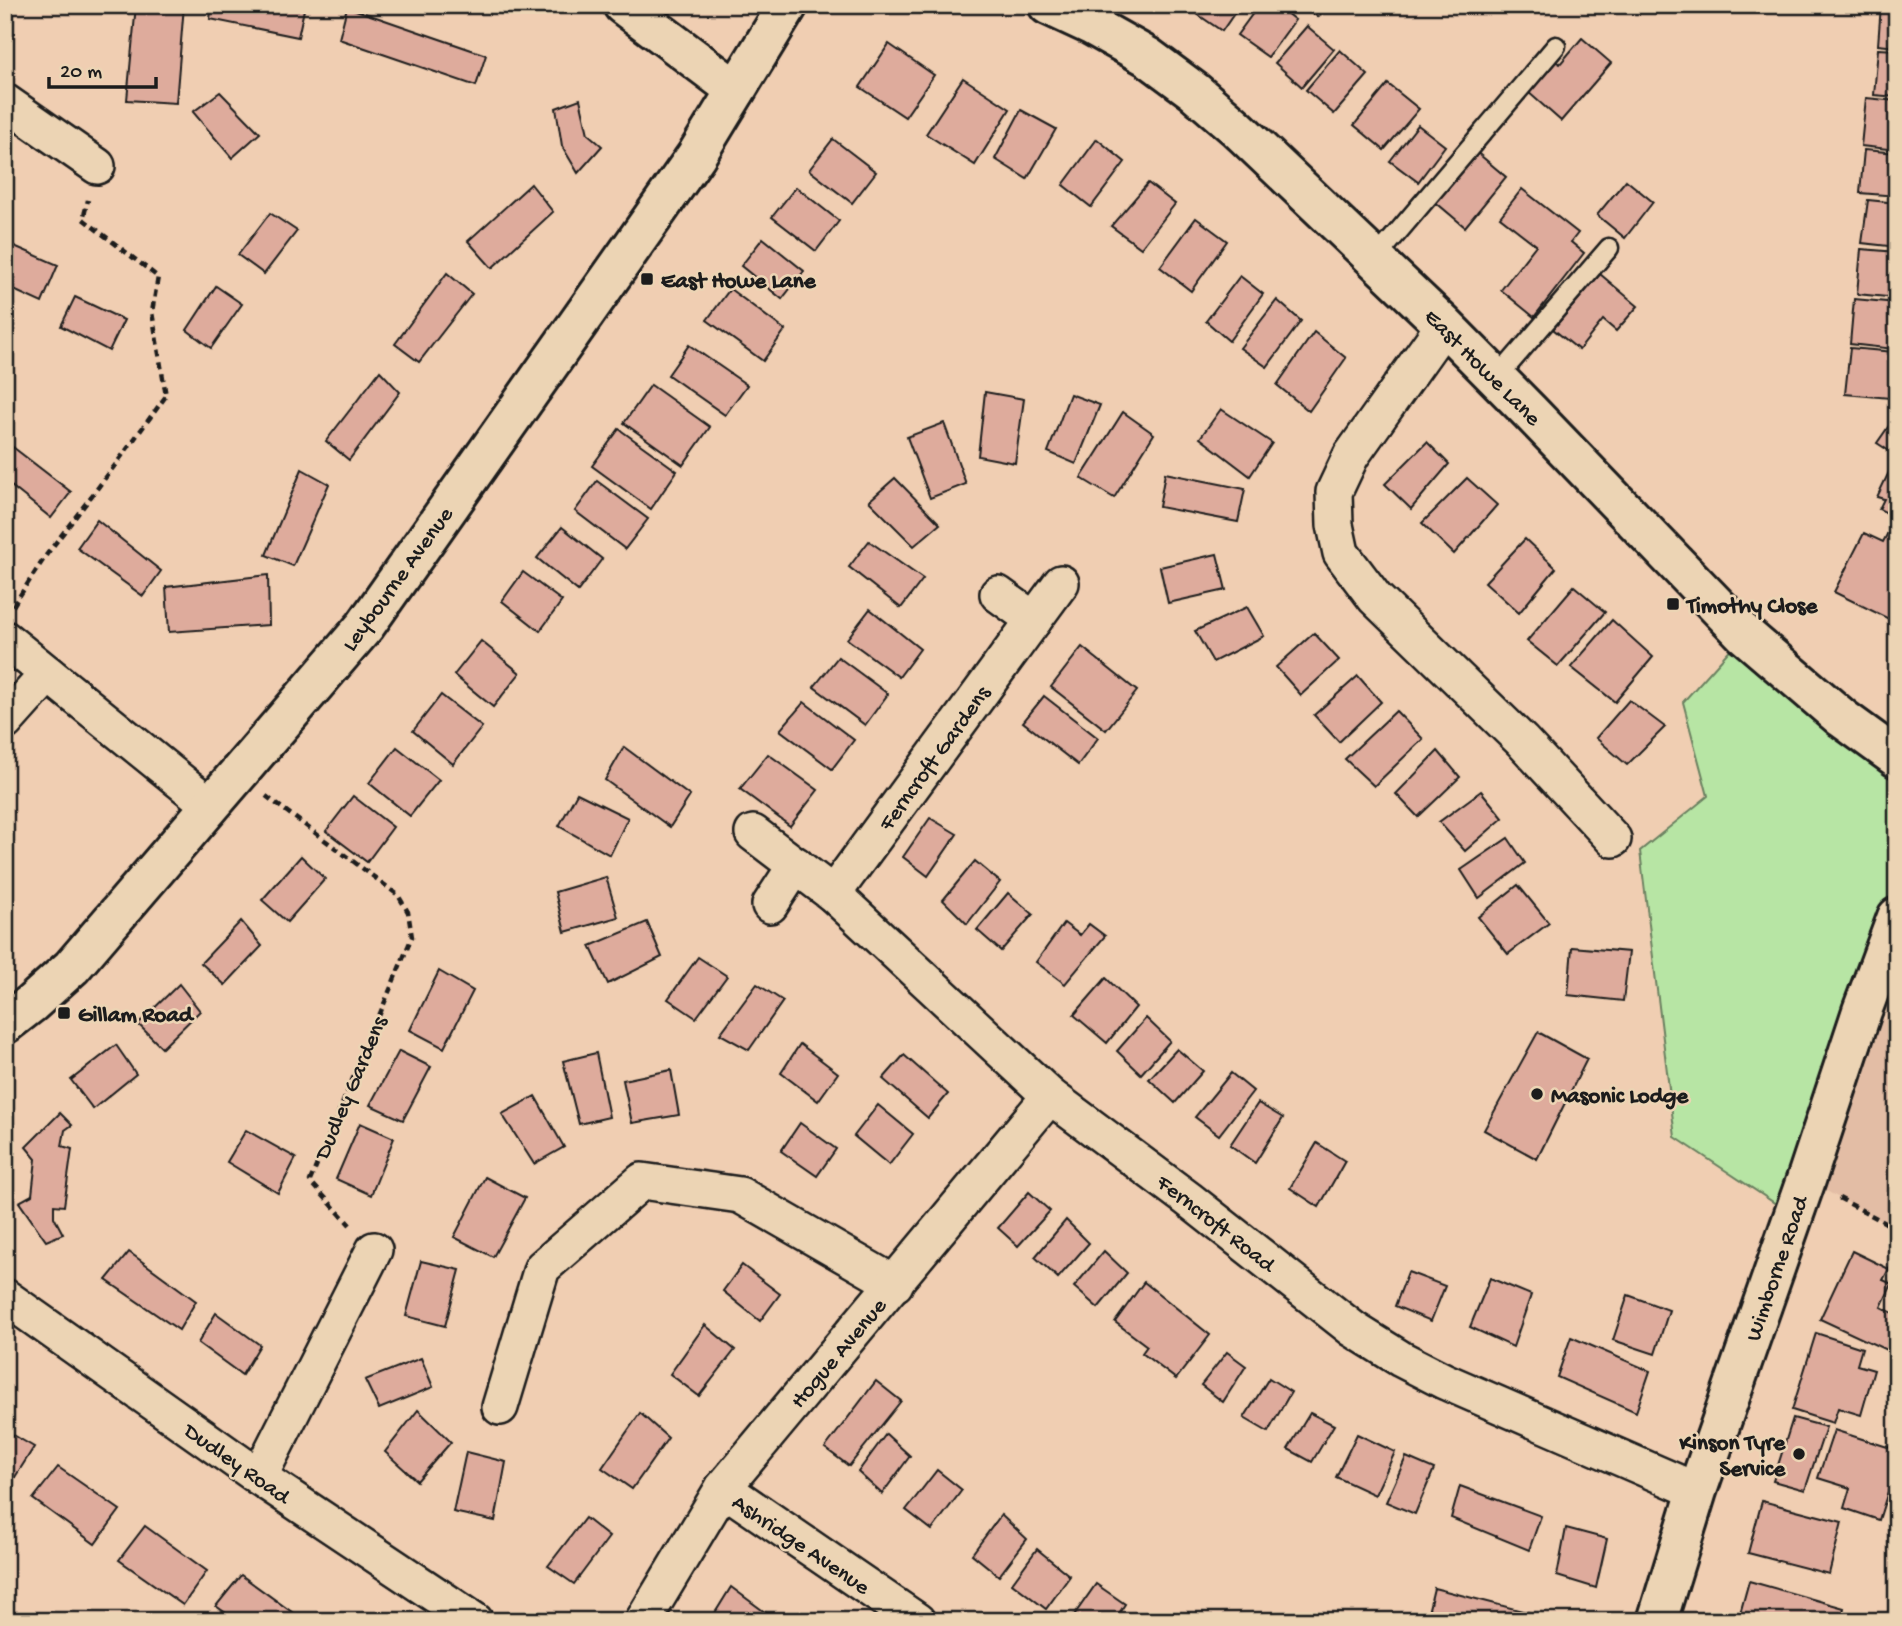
<svg xmlns="http://www.w3.org/2000/svg" width="1902" height="1626" viewBox="0 0 1902 1626" font-family="'Gochi Hand',sans-serif">
	<style>
		.built { fill: #e3bda5 }
		.green { fill: #b7e5a4; stroke: #6a8060; stroke-width: 2 }
		.building { fill: #deab9c; stroke: #1c1c1c; stroke-width: 2 }
		.lines { fill: none; stroke-linecap: round; stroke-linejoin: round }
		.service-casing { stroke: #1c1c1c; stroke-width: 23 }
		.minor-casing { stroke: #1c1c1c; stroke-width: 40 }
		.tertiary-casing { stroke: #1c1c1c; stroke-width: 44 }
		.primary-casing { stroke: #1c1c1c; stroke-width: 44 }
		.path { stroke: #1c1c1c; stroke-width: 4.5; stroke-dasharray: 7 5; stroke-linecap: butt }
		.service { stroke: #ecd4b4; stroke-width: 18 }
		.minor { stroke: #ecd4b4; stroke-width: 35 }
		.tertiary { stroke: #ecd4b4; stroke-width: 38 }
		.primary { stroke: #ecd4b4; stroke-width: 38 }
		.poi-dot { fill: #1c1c1c; stroke: #ecd4b4; stroke-width: 2.5 }
		.labels { text-anchor: middle; stroke-width: 5; stroke-linejoin: round; paint-order: stroke }
		.poi-label { font-size: 23px; font-weight: bold; fill: #1c1c1c; stroke: #ecd4b4; text-anchor: start }
		.street-label { font-size: 23px; fill: #1c1c1c; stroke: #ecd4b4 }
	</style>
	<rect width="100%" height="100%" fill="#f0ceb2"/>
	<filter id="ink" filterUnits="userSpaceOnUse"><feTurbulence type="fractalNoise" baseFrequency=".0143" numOctaves="2"/><feDisplacementMap in="SourceGraphic" scale="14" xChannelSelector="R" yChannelSelector="G"/><feConvolveMatrix kernelMatrix="1 2 1 2 8 2 1 2 1" color-interpolation-filters="sRGB"/></filter>
	<g filter="url(#ink)">
		<path class="built" d="M 1862,1011 L 1897,1024 L 1897,1229 L 1806,1180 Z"/>
		<path class="green" d="M 1744,634 L 1897,758 L 1897,917 L 1794,1216 L 1675,1137 L 1640,851 L 1708,796 L 1683,702 Z"/>
		<g class="building">
			<path d="M 136,5 L 184,5 L 176,103 L 127,100 Z"/>
			<path d="M 212,5 L 305,5 L 298,37 L 210,19 Z"/>
			<path d="M 1198,5 L 1240,5 L 1222,31 L 1194,12 Z"/>
			<path d="M 1259,5 L 1276,5 L 1295,20 L 1268,57 L 1237,35 Z"/>
			<path d="M 1310,5 L 1327,5 L 1318,17 L 1307,9 Z"/>
			<path d="M 1881,5 L 1897,5 L 1897,47 L 1878,45 Z"/>
			<path d="M 347,7 L 486,55 L 476,86 L 339,39 Z"/>
			<path d="M 1307,26 L 1334,49 L 1302,87 L 1275,63 Z"/>
			<path d="M 1582,38 L 1611,63 L 1561,121 L 1528,92 L 1555,61 L 1560,64 Z"/>
			<path d="M 889,44 L 934,75 L 905,117 L 860,87 Z"/>
			<path d="M 1878,49 L 1897,50 L 1897,97 L 1874,95 Z"/>
			<path d="M 1340,50 L 1368,75 L 1334,114 L 1306,90 Z"/>
			<path d="M 963,78 L 1010,109 L 975,165 L 926,134 Z"/>
			<path d="M 1388,84 L 1419,109 L 1384,150 L 1354,125 Z"/>
			<path d="M 220,92 L 260,133 L 232,158 L 193,112 Z"/>
			<path d="M 1866,98 L 1897,101 L 1897,150 L 1861,146 Z"/>
			<path d="M 580,99 L 588,134 L 602,146 L 578,173 L 562,146 L 556,108 Z"/>
			<path d="M 1021,110 L 1056,129 L 1027,179 L 995,159 Z"/>
			<path d="M 1418,125 L 1445,146 L 1418,182 L 1390,161 Z"/>
			<path d="M 833,139 L 876,172 L 852,203 L 809,170 Z"/>
			<path d="M 1097,139 L 1125,162 L 1091,207 L 1063,185 Z"/>
			<path d="M 1474,150 L 1506,177 L 1465,227 L 1433,200 Z"/>
			<path d="M 1864,150 L 1897,153 L 1897,196 L 1860,193 Z"/>
			<path d="M 1626,180 L 1653,202 L 1625,238 L 1597,215 Z"/>
			<path d="M 1148,183 L 1175,204 L 1141,248 L 1111,226 Z"/>
			<path d="M 531,184 L 553,212 L 492,268 L 468,241 Z"/>
			<path d="M 796,187 L 839,221 L 816,251 L 772,217 Z"/>
			<path d="M 1522,189 L 1578,233 L 1571,242 L 1584,253 L 1534,317 L 1501,290 L 1536,245 L 1500,217 Z"/>
			<path d="M 1868,200 L 1897,203 L 1897,247 L 1862,243 Z"/>
			<path d="M 270,213 L 297,231 L 264,274 L 238,255 Z"/>
			<path d="M 1196,218 L 1227,241 L 1191,291 L 1160,267 Z"/>
			<path d="M 763,238 L 804,271 L 782,299 L 741,266 Z"/>
			<path d="M 5,242 L 58,265 L 42,303 L 5,286 Z"/>
			<path d="M 1861,249 L 1897,252 L 1897,298 L 1857,294 Z"/>
			<path d="M 447,273 L 472,294 L 419,362 L 395,344 Z"/>
			<path d="M 1600,274 L 1638,306 L 1616,331 L 1603,320 L 1579,350 L 1553,329 Z"/>
			<path d="M 1240,276 L 1263,294 L 1229,341 L 1206,321 Z"/>
			<path d="M 216,286 L 242,304 L 211,348 L 187,330 Z"/>
			<path d="M 730,289 L 785,330 L 763,361 L 707,320 Z"/>
			<path d="M 75,297 L 124,320 L 109,351 L 61,326 Z"/>
			<path d="M 1854,299 L 1897,303 L 1894,349 L 1850,344 Z"/>
			<path d="M 1277,300 L 1301,321 L 1267,367 L 1240,348 Z"/>
			<path d="M 1314,332 L 1346,358 L 1309,411 L 1277,385 Z"/>
			<path d="M 689,345 L 747,385 L 725,415 L 668,375 Z"/>
			<path d="M 1850,348 L 1894,352 L 1890,398 L 1845,394 Z"/>
			<path d="M 380,371 L 400,392 L 349,460 L 326,441 Z"/>
			<path d="M 651,385 L 710,427 L 683,465 L 624,423 Z"/>
			<path d="M 985,392 L 1024,399 L 1015,463 L 978,456 Z"/>
			<path d="M 1070,394 L 1100,405 L 1076,464 L 1048,452 Z"/>
			<path d="M 1221,409 L 1272,443 L 1250,476 L 1200,438 Z"/>
			<path d="M 1123,412 L 1154,434 L 1114,498 L 1081,478 Z"/>
			<path d="M 1893,420 L 1897,422 L 1897,456 L 1877,443 Z"/>
			<path d="M 944,423 L 966,484 L 930,498 L 907,437 Z"/>
			<path d="M 619,429 L 677,471 L 651,509 L 592,466 Z"/>
			<path d="M 5,441 L 71,492 L 51,518 L 5,481 Z"/>
			<path d="M 1427,442 L 1449,464 L 1411,509 L 1385,484 Z"/>
			<path d="M 302,469 L 329,484 L 293,566 L 266,555 Z"/>
			<path d="M 1890,470 L 1897,474 L 1897,518 L 1879,509 L 1884,499 L 1877,497 Z"/>
			<path d="M 1165,473 L 1245,489 L 1238,522 L 1159,507 Z"/>
			<path d="M 895,478 L 940,524 L 914,546 L 869,501 Z"/>
			<path d="M 1467,478 L 1497,505 L 1454,554 L 1422,523 Z"/>
			<path d="M 597,481 L 648,519 L 625,549 L 575,511 Z"/>
			<path d="M 97,520 L 161,571 L 143,596 L 77,548 Z"/>
			<path d="M 562,527 L 602,559 L 578,591 L 537,558 Z"/>
			<path d="M 1891,527 L 1897,530 L 1897,623 L 1834,592 L 1864,533 L 1883,542 Z"/>
			<path d="M 1525,539 L 1556,568 L 1519,613 L 1485,582 Z"/>
			<path d="M 869,541 L 923,579 L 901,608 L 849,567 Z"/>
			<path d="M 1217,554 L 1226,590 L 1168,603 L 1160,567 Z"/>
			<path d="M 523,572 L 562,601 L 540,631 L 502,601 Z"/>
			<path d="M 268,575 L 269,625 L 169,632 L 166,587 Z"/>
			<path d="M 1574,586 L 1605,612 L 1558,666 L 1527,641 Z"/>
			<path d="M 1247,607 L 1264,636 L 1213,662 L 1195,631 Z"/>
			<path d="M 870,609 L 920,649 L 899,677 L 847,639 Z"/>
			<path d="M 1612,620 L 1653,657 L 1615,702 L 1571,667 Z"/>
			<path d="M 1314,633 L 1339,660 L 1301,695 L 1276,667 Z"/>
			<path d="M 481,641 L 520,673 L 493,707 L 454,675 Z"/>
			<path d="M 1082,647 L 1137,691 L 1106,730 L 1051,687 Z"/>
			<path d="M 838,657 L 888,694 L 865,725 L 814,687 Z"/>
			<path d="M 1358,676 L 1381,702 L 1339,742 L 1314,715 Z"/>
			<path d="M 441,695 L 482,727 L 453,764 L 413,731 Z"/>
			<path d="M 1044,696 L 1098,738 L 1078,765 L 1023,722 Z"/>
			<path d="M 1629,700 L 1665,727 L 1627,765 L 1596,738 Z"/>
			<path d="M 804,702 L 854,740 L 832,769 L 780,730 Z"/>
			<path d="M 1396,711 L 1423,739 L 1374,786 L 1345,759 Z"/>
			<path d="M 397,747 L 439,780 L 410,816 L 369,783 Z"/>
			<path d="M 624,747 L 690,796 L 670,827 L 605,780 Z"/>
			<path d="M 1438,751 L 1460,777 L 1418,817 L 1396,794 Z"/>
			<path d="M 768,754 L 818,790 L 790,826 L 740,789 Z"/>
			<path d="M 1481,791 L 1503,818 L 1465,851 L 1439,822 Z"/>
			<path d="M 577,793 L 628,818 L 610,855 L 559,826 Z"/>
			<path d="M 353,796 L 393,827 L 367,862 L 326,831 Z"/>
			<path d="M 930,818 L 957,834 L 928,876 L 903,857 Z"/>
			<path d="M 1508,838 L 1525,863 L 1479,898 L 1461,870 Z"/>
			<path d="M 301,856 L 325,879 L 287,922 L 262,900 Z"/>
			<path d="M 975,861 L 1000,882 L 967,924 L 943,900 Z"/>
			<path d="M 606,877 L 618,917 L 565,932 L 555,892 Z"/>
			<path d="M 1518,885 L 1549,923 L 1508,954 L 1478,917 Z"/>
			<path d="M 1008,893 L 1033,914 L 1001,951 L 977,930 Z"/>
			<path d="M 241,921 L 262,946 L 225,985 L 201,963 Z"/>
			<path d="M 647,922 L 662,957 L 608,984 L 590,946 Z"/>
			<path d="M 1064,923 L 1080,935 L 1089,924 L 1105,936 L 1065,984 L 1036,962 Z"/>
			<path d="M 1572,947 L 1629,952 L 1623,1001 L 1568,995 Z"/>
			<path d="M 698,957 L 727,976 L 696,1018 L 668,999 Z"/>
			<path d="M 439,971 L 473,991 L 444,1048 L 410,1030 Z"/>
			<path d="M 1106,978 L 1136,1007 L 1107,1043 L 1074,1015 Z"/>
			<path d="M 179,984 L 200,1011 L 162,1048 L 138,1024 Z"/>
			<path d="M 757,984 L 783,1001 L 749,1050 L 720,1034 Z"/>
			<path d="M 1146,1018 L 1170,1041 L 1141,1074 L 1117,1051 Z"/>
			<path d="M 1538,1032 L 1587,1059 L 1537,1159 L 1484,1130 Z"/>
			<path d="M 800,1044 L 838,1073 L 818,1101 L 781,1073 Z"/>
			<path d="M 116,1045 L 136,1074 L 93,1109 L 71,1080 Z"/>
			<path d="M 1177,1049 L 1203,1071 L 1175,1103 L 1149,1079 Z"/>
			<path d="M 399,1051 L 431,1067 L 403,1120 L 370,1105 Z"/>
			<path d="M 596,1053 L 609,1117 L 579,1124 L 563,1061 Z"/>
			<path d="M 904,1055 L 948,1094 L 928,1118 L 883,1079 Z"/>
			<path d="M 671,1070 L 679,1115 L 632,1123 L 623,1080 Z"/>
			<path d="M 1231,1073 L 1253,1091 L 1219,1135 L 1195,1117 Z"/>
			<path d="M 535,1096 L 564,1147 L 534,1164 L 502,1114 Z"/>
			<path d="M 1258,1103 L 1283,1118 L 1255,1163 L 1230,1145 Z"/>
			<path d="M 878,1105 L 913,1134 L 889,1165 L 854,1136 Z"/>
			<path d="M 60,1113 L 72,1125 L 65,1130 L 62,1146 L 72,1149 L 64,1206 L 54,1205 L 54,1217 L 63,1234 L 46,1241 L 19,1202 L 32,1195 L 36,1159 L 26,1147 Z"/>
			<path d="M 360,1123 L 394,1138 L 371,1195 L 336,1179 Z"/>
			<path d="M 800,1123 L 836,1149 L 817,1176 L 781,1151 Z"/>
			<path d="M 246,1130 L 296,1158 L 278,1193 L 227,1162 Z"/>
			<path d="M 1317,1143 L 1345,1161 L 1319,1207 L 1290,1188 Z"/>
			<path d="M 485,1177 L 525,1198 L 493,1257 L 454,1237 Z"/>
			<path d="M 1029,1192 L 1050,1211 L 1018,1246 L 998,1228 Z"/>
			<path d="M 1066,1220 L 1089,1243 L 1058,1278 L 1035,1257 Z"/>
			<path d="M 1104,1251 L 1127,1273 L 1098,1308 L 1074,1287 Z"/>
			<path d="M 1852,1251 L 1889,1269 L 1883,1280 L 1892,1284 L 1881,1307 L 1897,1315 L 1897,1355 L 1820,1319 Z"/>
			<path d="M 129,1252 L 196,1301 L 179,1330 L 106,1280 Z"/>
			<path d="M 421,1261 L 460,1270 L 445,1326 L 406,1316 Z"/>
			<path d="M 742,1265 L 780,1294 L 760,1321 L 723,1291 Z"/>
			<path d="M 1408,1272 L 1445,1286 L 1431,1321 L 1395,1306 Z"/>
			<path d="M 1490,1278 L 1531,1295 L 1513,1347 L 1470,1327 Z"/>
			<path d="M 1144,1282 L 1210,1335 L 1176,1379 L 1142,1353 L 1147,1346 L 1115,1322 Z"/>
			<path d="M 1628,1295 L 1669,1310 L 1655,1354 L 1613,1340 Z"/>
			<path d="M 216,1313 L 260,1345 L 242,1375 L 198,1343 Z"/>
			<path d="M 705,1325 L 735,1350 L 699,1396 L 670,1374 Z"/>
			<path d="M 1816,1333 L 1862,1348 L 1857,1365 L 1874,1370 L 1861,1415 L 1838,1408 L 1833,1423 L 1792,1410 Z"/>
			<path d="M 1571,1337 L 1650,1371 L 1636,1412 L 1557,1377 Z"/>
			<path d="M 1227,1352 L 1246,1366 L 1223,1402 L 1201,1385 Z"/>
			<path d="M 421,1358 L 433,1387 L 379,1409 L 365,1380 Z"/>
			<path d="M 1269,1378 L 1291,1392 L 1268,1432 L 1244,1418 Z"/>
			<path d="M 876,1381 L 901,1401 L 849,1466 L 825,1448 Z"/>
			<path d="M 418,1410 L 451,1442 L 417,1481 L 385,1452 Z"/>
			<path d="M 640,1413 L 668,1438 L 632,1489 L 602,1468 Z"/>
			<path d="M 1310,1413 L 1334,1425 L 1312,1462 L 1288,1449 Z"/>
			<path d="M 1793,1418 L 1826,1427 L 1805,1490 L 1773,1481 Z"/>
			<path d="M 5,1430 L 34,1447 L 10,1485 L 5,1482 Z"/>
			<path d="M 1834,1430 L 1897,1450 L 1897,1463 L 1879,1520 L 1844,1508 L 1850,1488 L 1818,1478 Z"/>
			<path d="M 886,1434 L 910,1456 L 882,1494 L 858,1472 Z"/>
			<path d="M 1357,1434 L 1395,1452 L 1375,1495 L 1336,1477 Z"/>
			<path d="M 466,1452 L 506,1462 L 495,1521 L 453,1512 Z"/>
			<path d="M 1406,1457 L 1434,1469 L 1415,1514 L 1386,1502 Z"/>
			<path d="M 58,1467 L 120,1510 L 95,1544 L 33,1499 Z"/>
			<path d="M 937,1470 L 962,1490 L 932,1530 L 906,1510 Z"/>
			<path d="M 1460,1486 L 1541,1516 L 1529,1550 L 1451,1518 Z"/>
			<path d="M 1762,1501 L 1842,1522 L 1829,1574 L 1748,1553 Z"/>
			<path d="M 1001,1515 L 1027,1539 L 999,1576 L 972,1554 Z"/>
			<path d="M 585,1518 L 609,1537 L 574,1584 L 548,1566 Z"/>
			<path d="M 145,1526 L 207,1571 L 183,1605 L 119,1560 Z"/>
			<path d="M 1566,1528 L 1607,1539 L 1596,1588 L 1557,1576 Z"/>
			<path d="M 1037,1549 L 1070,1576 L 1046,1609 L 1012,1583 Z"/>
			<path d="M 241,1575 L 300,1618 L 299,1621 L 237,1621 L 216,1606 Z"/>
			<path d="M 1749,1581 L 1844,1608 L 1841,1621 L 1738,1621 Z"/>
			<path d="M 1096,1584 L 1125,1604 L 1114,1621 L 1070,1621 Z"/>
			<path d="M 731,1587 L 766,1613 L 760,1621 L 710,1621 Z"/>
			<path d="M 1434,1588 L 1561,1621 L 1426,1621 Z"/>
		</g>
		<g class="lines">
			<defs>
				<g id="service">
					<path d="M 1375,259 L 1556,46"/>
					<path d="M 1497,378 L 1609,248"/>
				</g>
				<g id="minor">
					<path d="M 5,102 L 97,166"/>
					<path d="M 1444,325 L 1351,456 L 1334,492 L 1335,525 L 1341,553 L 1375,598 L 1522,741 L 1613,839"/>
					<path d="M 998,594 L 1034,620"/>
					<path d="M 5,639 L 211,806"/>
					<path d="M 5,722 L 48,674"/>
					<path d="M 753,833 L 833,894 L 1050,1096 L 1188,1199 L 1353,1329 L 1401,1359 L 1444,1381 L 1697,1491"/>
					<path d="M 833,894 L 1061,583"/>
					<path d="M 770,905 L 796,865"/>
					<path d="M 5,1297 L 259,1477 L 475,1621"/>
					<path d="M 500,1407 L 542,1268 L 642,1181 L 740,1195 L 895,1284"/>
					<path d="M 259,1477 L 374,1250"/>
					<path d="M 723,1488 L 917,1621"/>
					<path d="M 643,1621 L 723,1488 L 1050,1096"/>
				</g>
				<g id="tertiary">
					<path d="M 623,5 L 736,90"/>
					<path d="M 1048,5 L 1091,25 L 1148,57 L 1194,91 L 1237,128 L 1444,325 L 1530,412 L 1744,634 L 1842,718 L 1897,758"/>
					<path d="M 5,1024 L 32,1003 L 72,967 L 365,626 L 696,156 L 788,5"/>
				</g>
				<path id="primary" d="M 1657,1621 L 1697,1491 L 1806,1180 L 1862,1011 L 1897,917"/>
			</defs>
			<use href="#service" class="service-casing"/>
			<use href="#minor" class="minor-casing"/>
			<use href="#tertiary" class="tertiary-casing"/>
			<use href="#primary" class="primary-casing"/>
			<g class="path">
				<path d="M 13,606 L 47,554 L 116,464 L 166,396 L 152,312 L 158,277 L 83,219 L 88,200"/>
				<path d="M 266,796 L 398,895 L 408,912 L 412,937 L 310,1181 L 350,1225"/>
				<path d="M 1839,1198 L 1897,1229"/>
			</g>
			<use href="#service" class="service"/>
			<use href="#minor" class="minor"/>
			<use href="#tertiary" class="tertiary"/>
			<use href="#primary" class="primary"/>
		</g>
	</g>
	<g class="poi-dot">
		<rect x="640" y="272" width="14" height="14" rx="3.5"/>
		<rect x="1666" y="597" width="14" height="14" rx="3.5"/>
		<rect x="57" y="1006" width="14" height="14" rx="3.5"/>
		<circle cx="1537" cy="1094" r="7"/>
		<circle cx="1799" cy="1454" r="7"/>
	</g>
	<g class="labels">
		<g class="poi-label">
			<text x="661" y="287">East Howe Lane</text>
			<text x="1687" y="612">Timothy Close</text>
			<text x="78" y="1021">Gillam Road</text>
			<text x="1551" y="1102">Masonic Lodge</text>
			<text x="1785" y="1449" text-anchor="end">Kinson Tyre<tspan x="1785" dy="26">Service</tspan></text>
		</g>
		<g class="street-label">
			<text transform="translate(1484 366) rotate(45)" y="8">East Howe Lane</text>
			<text transform="translate(396 578) rotate(-54)" y="8">Leybourne Avenue</text>
			<text transform="translate(933 757) rotate(-54)" y="8">Ferncroft Gardens</text>
			<text transform="translate(349 1087) rotate(-67)" y="8">Dudley Gardens</text>
			<text transform="translate(1217 1222) rotate(38)" y="8">Ferncroft Road</text>
			<text transform="translate(1775 1268) rotate(-71)" y="8">Wimborne Road</text>
			<text transform="translate(837 1352) rotate(-50)" y="8">Hogue Avenue</text>
			<text transform="translate(238 1462) rotate(35)" y="8">Dudley Road</text>
			<text transform="translate(802 1543) rotate(34)" y="8">Ashridge Avenue</text>
		</g>
	</g>
	<rect width="1902" height="1626" fill="none" stroke="#ecd4b4" stroke-width="28"/>
	<rect x="14" y="14" width="1874" height="1598" fill="none" stroke="#1c1c1c" stroke-width="2.5" filter="url(#ink)"/>
	<path d="M49 77v10h107v-10" fill="none" stroke="#1c1c1c" stroke-width="3.5"/>
	<text x="60" y="77" font-size="21" fill="#1c1c1c" stroke="#ecd4b4" stroke-width="5" paint-order="stroke">20 m</text>
</svg>
